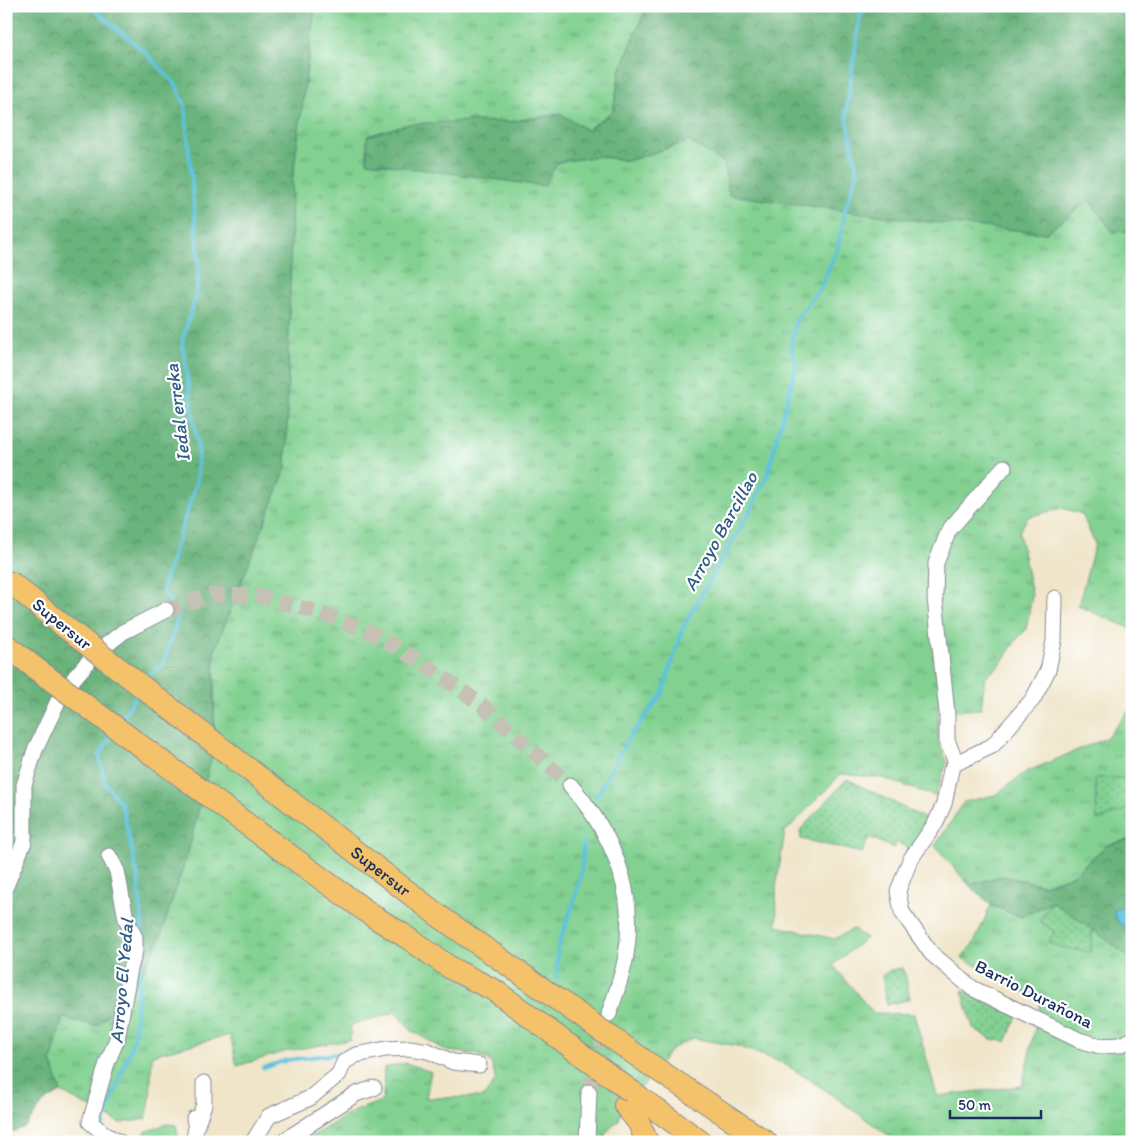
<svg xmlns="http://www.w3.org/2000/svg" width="1138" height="1148" viewBox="0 0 1138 1148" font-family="Itim,sans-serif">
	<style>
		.grass { fill: url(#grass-tufts); stroke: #4e8078 }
		.forest { fill: url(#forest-crowns); stroke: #42716c }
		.garden { fill: url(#garden-dots); stroke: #4e8078 }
		.pitch { fill: #82d191; stroke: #4e8078 }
		.water { fill: url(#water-ripples); stroke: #3c799c }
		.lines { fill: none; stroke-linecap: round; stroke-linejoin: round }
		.stream { stroke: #5ec3db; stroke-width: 4 }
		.minor-tunnel { stroke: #c5c1b4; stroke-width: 15; stroke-dasharray: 15 8; stroke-linecap: butt }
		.minor-casing { stroke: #868a94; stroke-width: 17 }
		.highway-casing { stroke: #868a94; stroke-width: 24 }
		.minor { stroke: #fff; stroke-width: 15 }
		.highway { stroke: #f3c26a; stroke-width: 22 }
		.highway-bridge-casing { stroke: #868a94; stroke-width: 24; stroke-linecap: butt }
		.highway-bridge { stroke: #f3c26a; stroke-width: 22 }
		.labels { text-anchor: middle; stroke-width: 4.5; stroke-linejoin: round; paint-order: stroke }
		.street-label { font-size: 18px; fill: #1b2f5e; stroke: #fff }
		.water-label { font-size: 19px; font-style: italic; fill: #2f5b84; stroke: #fff }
	</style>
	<defs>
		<pattern id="grass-tufts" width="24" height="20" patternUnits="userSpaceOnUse" patternTransform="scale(1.25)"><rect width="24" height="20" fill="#82d191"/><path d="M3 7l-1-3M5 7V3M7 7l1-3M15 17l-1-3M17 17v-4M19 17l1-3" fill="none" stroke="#6aaa7a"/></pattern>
		<pattern id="forest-crowns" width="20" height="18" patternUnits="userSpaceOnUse" patternTransform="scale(1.25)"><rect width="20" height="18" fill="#69b37b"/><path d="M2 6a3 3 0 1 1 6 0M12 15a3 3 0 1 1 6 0" fill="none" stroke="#569268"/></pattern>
		<pattern id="garden-dots" width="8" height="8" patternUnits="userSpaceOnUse" patternTransform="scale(1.25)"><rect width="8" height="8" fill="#82d191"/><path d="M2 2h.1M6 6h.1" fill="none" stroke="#6aaa7a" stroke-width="1.8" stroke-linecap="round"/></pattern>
		<pattern id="water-ripples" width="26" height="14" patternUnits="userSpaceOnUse" patternTransform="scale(1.25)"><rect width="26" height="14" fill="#5ec3db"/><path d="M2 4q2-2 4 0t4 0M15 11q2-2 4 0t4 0" fill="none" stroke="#4d9fb5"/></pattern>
	</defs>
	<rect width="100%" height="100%" fill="#fff"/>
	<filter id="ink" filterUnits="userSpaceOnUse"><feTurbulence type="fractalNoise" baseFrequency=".02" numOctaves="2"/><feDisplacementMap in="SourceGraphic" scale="10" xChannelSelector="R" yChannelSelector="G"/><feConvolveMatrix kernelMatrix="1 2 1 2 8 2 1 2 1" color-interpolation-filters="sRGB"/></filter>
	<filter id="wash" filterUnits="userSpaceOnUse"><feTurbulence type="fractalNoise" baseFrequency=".0096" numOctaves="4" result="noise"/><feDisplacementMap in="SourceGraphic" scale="20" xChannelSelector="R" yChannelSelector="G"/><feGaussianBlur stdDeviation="1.12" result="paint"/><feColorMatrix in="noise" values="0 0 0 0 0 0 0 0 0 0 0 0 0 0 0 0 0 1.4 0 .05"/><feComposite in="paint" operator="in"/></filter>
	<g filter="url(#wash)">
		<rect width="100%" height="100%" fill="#f0e5c9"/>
		<g class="grass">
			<path d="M 315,6 L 647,6 L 620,71 L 613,111 L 587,130 L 561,114 L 508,122 L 469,121 L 558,162 L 600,156 L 628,161 L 689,141 L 724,163 L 992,227 L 1046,233 L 1089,200 L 1112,231 L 1132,232 L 1132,629 L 1078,606 L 1095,544 L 1082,514 L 1062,508 L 1028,517 L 1019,532 L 1032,595 L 1026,630 L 1017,639 L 999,666 L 985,677 L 981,709 L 938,712 L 938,740 L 947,762 L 935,796 L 883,778 L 841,774 L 785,832 L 776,887 L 777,926 L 835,939 L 853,929 L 866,938 L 833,965 L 873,1013 L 914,1014 L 937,1096 L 1022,1086 L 1041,1001 L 962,958 L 974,943 L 991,905 L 1021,917 L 1052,902 L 1040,920 L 1056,932 L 1048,942 L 1091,952 L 1092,929 L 1114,945 L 1132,960 L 1132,1142 L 898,1142 L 822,1088 L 783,1063 L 737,1046 L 693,1038 L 672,1049 L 620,1115 L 619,1120 L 605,1134 L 606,1142 L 302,1142 L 353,1112 L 383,1100 L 384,1068 L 406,1063 L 431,1072 L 426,1098 L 483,1097 L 496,1080 L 491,1062 L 476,1054 L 447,1051 L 412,1031 L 396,1012 L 351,1025 L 350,1040 L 287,1051 L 237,1066 L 230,1035 L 152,1055 L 150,1099 L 146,1119 L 120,1123 L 61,1092 L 51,1061 L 63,1017 L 214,747 L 214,652 L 286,468 L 292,183 Z"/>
			<path d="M 1132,707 L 1132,839 L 1107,845 L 1073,875 L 1044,885 L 1002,876 L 969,885 L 935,846 L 964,802 L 995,795 L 1026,772 L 1106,738 Z"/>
		</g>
		<g class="forest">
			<path d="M 6,6 L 315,6 L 292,183 L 286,468 L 214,652 L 214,747 L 189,849 L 159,941 L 131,992 L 96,1026 L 63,1018 L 51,1061 L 61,1092 L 44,1102 L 25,1127 L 6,1134 L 6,732 L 9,667 L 6,652 Z"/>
			<path d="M 647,6 L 1132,6 L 1132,232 L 1112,231 L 1089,200 L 1046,233 L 929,222 L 729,195 L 724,163 L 689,141 L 628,161 L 600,156 L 558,162 L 544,186 L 367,162 L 367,136 L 408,124 L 469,121 L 508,122 L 561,114 L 587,130 L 613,111 L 620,71 Z"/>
			<path d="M 1132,839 L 1132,960 L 1114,945 L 1052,902 L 1021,917 L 991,905 L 969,885 L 1002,876 L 1044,885 L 1073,875 L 1107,845 Z"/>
		</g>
		<g class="garden">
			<path d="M 1095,778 L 1132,778 L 1132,808 L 1097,820 Z"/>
			<path d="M 847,779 L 928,820 L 912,851 L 897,842 L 894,848 L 869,837 L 862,853 L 801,839 L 800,830 Z"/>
			<path d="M 1052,902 L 1092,929 L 1091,952 L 1061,947 L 1048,942 L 1055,932 L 1040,921 Z"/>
			<path d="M 902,968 L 906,977 L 910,999 L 887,1005 L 882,976 L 890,970 Z"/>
			<path d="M 962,990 L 1017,1016 L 1006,1042 L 991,1039 L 973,1028 Z"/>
		</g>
		<path class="pitch" d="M 166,1124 L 176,1125 L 179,1142 L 135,1142 L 145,1132 Z"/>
		<path class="water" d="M 1132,904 L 1132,932 L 1118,922 L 1113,911 Z"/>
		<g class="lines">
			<g class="stream">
				<path d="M 89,6 L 143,50 L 176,85 L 185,105 L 199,263 L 196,295 L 182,342 L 198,449 L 197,480 L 162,590 L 179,615 L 163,664 L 149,675 L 145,680"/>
				<path d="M 119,723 L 138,692"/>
				<path d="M 112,735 L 99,756 L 105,783 L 122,805 L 138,878 L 142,921 L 142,938"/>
				<path d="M 596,797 L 628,739 L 662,694 L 684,625 L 748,514 L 767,476 L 796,366 L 791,346 L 796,319 L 819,290 L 837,250 L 846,207 L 857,173 L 846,112 L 860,16 L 867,6"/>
				<path d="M 556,978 L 558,947 L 574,901 L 581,873 L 584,841"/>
				<path d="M 263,1068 L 287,1060 L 336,1054 L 352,1048"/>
				<path d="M 102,1127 L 134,1039 L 141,953"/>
			</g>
		</g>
	</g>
	<g filter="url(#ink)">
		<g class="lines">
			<g class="minor-tunnel">
				<path d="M 166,610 L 211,595 L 259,596 L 321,613 L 376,635 L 422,663 L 482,705 L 570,785"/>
				<path d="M 589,1092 L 607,1025"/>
			</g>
			<defs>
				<g id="minor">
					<path d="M 1055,598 L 1054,641 L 1048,670 L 1033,699 L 992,746 L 956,763 L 951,770 L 944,804 L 935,824 L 910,860 L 898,891 L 902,912 L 931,953 L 972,988 L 1079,1040 L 1100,1046 L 1119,1045 L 1132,1040"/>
					<path d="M 956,763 L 947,740 L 947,713 L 935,598 L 936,563 L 949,530 L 1004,467"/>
					<path d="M 570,785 C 612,832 637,891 626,955 C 623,975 615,995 609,1014"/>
					<path d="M 109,856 L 117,871 L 126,919 L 135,937 L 135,951 L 130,969 L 117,1039 L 107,1063 L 90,1122 L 106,1135 L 119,1142"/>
					<path d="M 6,886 L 24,842 L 24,785 L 35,750 L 58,701 L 75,677 L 95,654 L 123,632 L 166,610"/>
					<path d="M 196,1128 L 204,1104 L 204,1083"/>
					<path d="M 193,1142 L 196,1128 L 194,1118"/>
					<path d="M 253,1142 L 269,1116 L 310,1098 L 339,1074 L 344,1062 L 356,1055 L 386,1049 L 410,1048 L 428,1051 L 453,1062 L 479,1065"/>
					<path d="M 282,1142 L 356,1094 L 374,1088"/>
					<path d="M 587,1142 L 589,1092"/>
				</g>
				<g id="highway">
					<path d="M 11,583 L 65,627"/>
					<path d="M 6,645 L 35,668"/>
					<path id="s1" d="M 300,809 L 439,916"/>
					<path d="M 271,842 L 373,916 L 408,938"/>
					<path d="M 649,1064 L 766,1142"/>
					<path d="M 632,1092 L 701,1142"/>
					<path d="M 625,1105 L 639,1123 L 647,1142"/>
				</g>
			</defs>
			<use href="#minor" class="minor-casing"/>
			<use href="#highway" class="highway-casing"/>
			<use href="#minor" class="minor"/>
			<use href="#highway" class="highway"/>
			<defs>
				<g id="highway-bridge">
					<path d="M 65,627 L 300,809"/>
					<path d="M 35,668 L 271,842"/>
					<path d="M 439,916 L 649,1064"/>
					<path d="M 408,938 L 452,969 L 494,990 L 632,1092"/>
				</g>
			</defs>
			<use href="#highway-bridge" class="highway-bridge-casing"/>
			<use href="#highway-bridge" class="highway-bridge"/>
		</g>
	</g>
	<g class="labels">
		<g class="street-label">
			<text transform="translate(62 624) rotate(39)" y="6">Supersur</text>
			<text dy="6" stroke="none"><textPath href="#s1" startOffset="102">Supersur</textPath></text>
			<text transform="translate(1034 994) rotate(27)" y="6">Barrio Durañona</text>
		</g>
		<g class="water-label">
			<text transform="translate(177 413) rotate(-97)" y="7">Iedal erreka</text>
			<text transform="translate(720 531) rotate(-61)" y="7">Arroyo Barcillao</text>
			<text transform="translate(121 981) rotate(-85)" y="7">Arroyo El Yedal</text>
		</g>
	</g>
	<rect width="1138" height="1148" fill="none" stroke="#fff" stroke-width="25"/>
	<path d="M950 1110v8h91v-8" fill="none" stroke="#1b2f5e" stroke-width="2.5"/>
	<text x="958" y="1110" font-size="15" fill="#1b2f5e" stroke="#ffffff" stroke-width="4" paint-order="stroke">50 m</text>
</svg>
